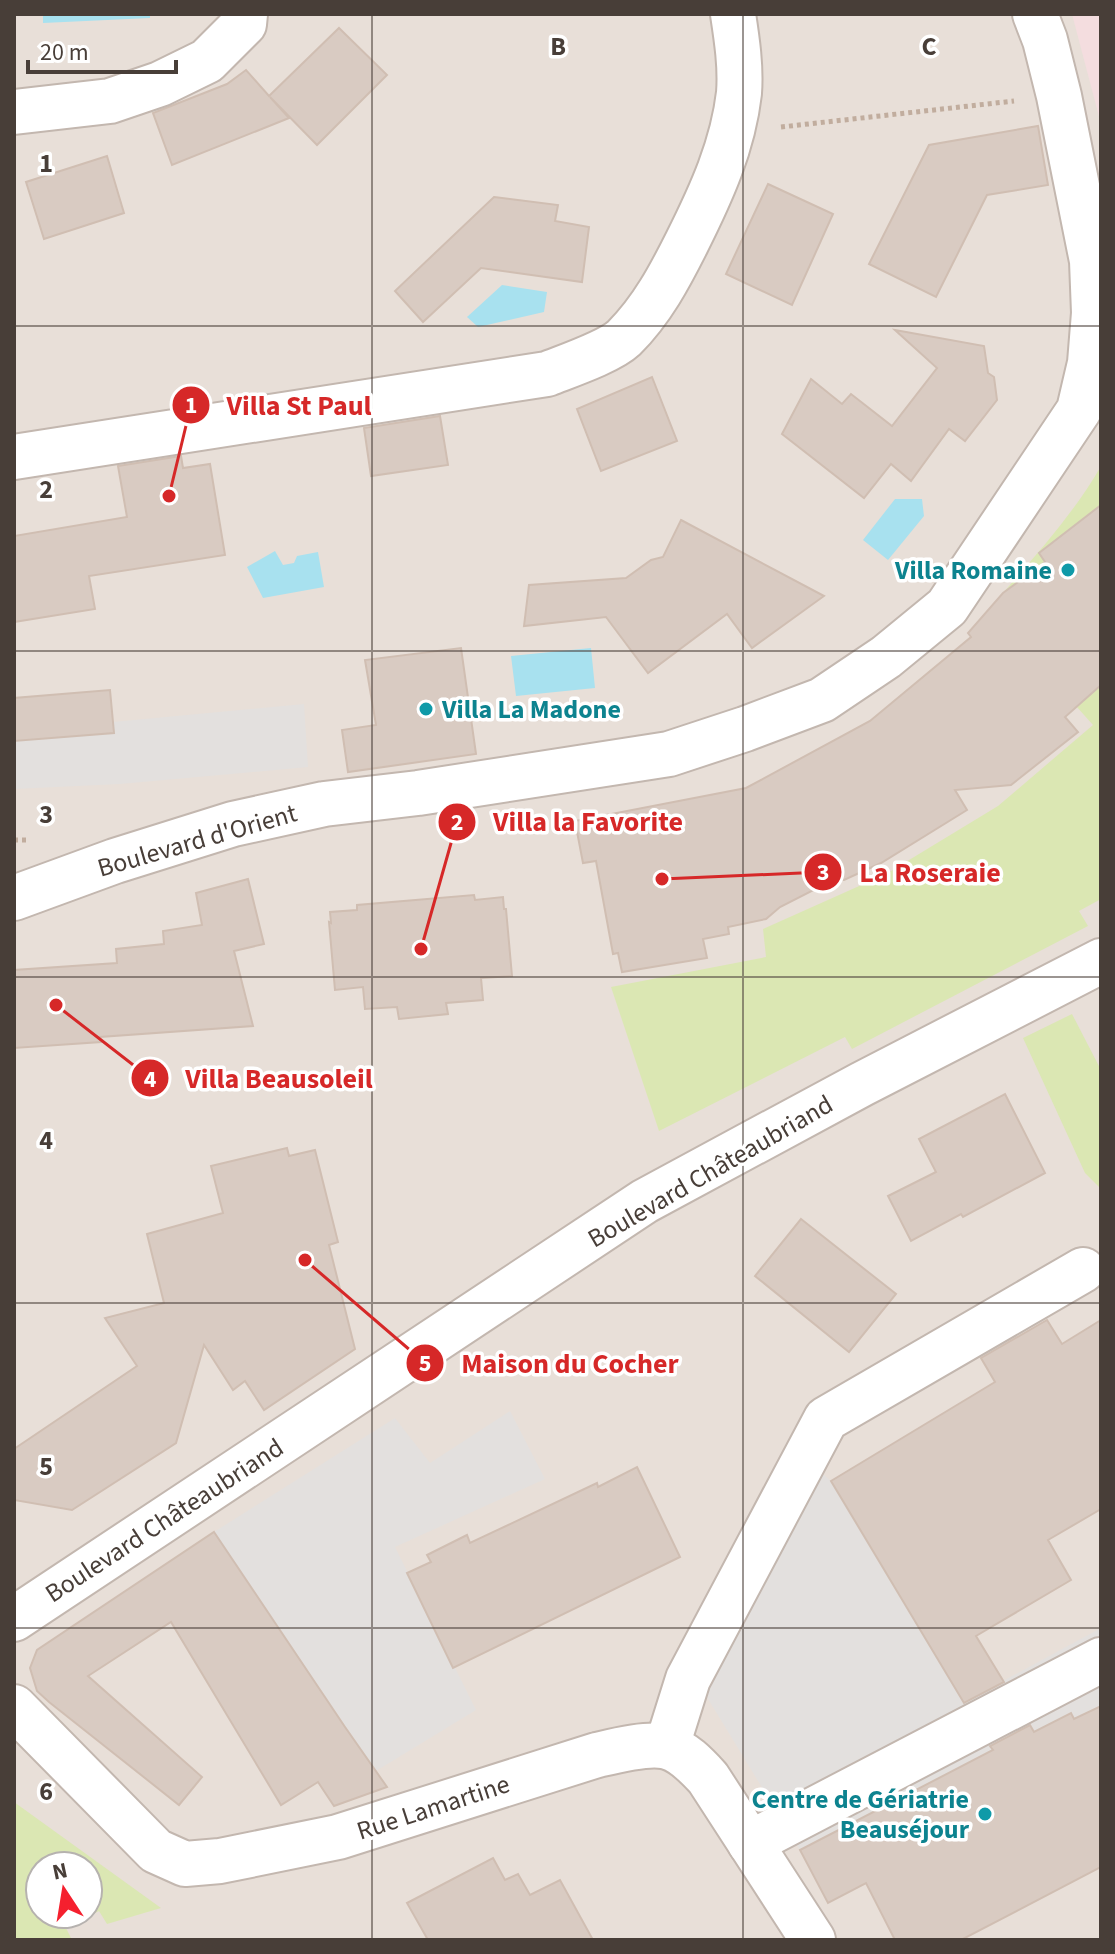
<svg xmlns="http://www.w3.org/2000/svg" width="1115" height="1954" viewBox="0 0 1115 1954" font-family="'Source Sans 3',sans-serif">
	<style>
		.residential { fill: #e8dfd8; fill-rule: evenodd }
		.medical { fill: #f4dddf }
		.green { fill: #dbe7b3; fill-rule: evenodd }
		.parking { fill: #e3e0de }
		.water { fill: #a8e1ef }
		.building { fill: #d9cbc2; stroke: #d0beb2; stroke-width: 2 }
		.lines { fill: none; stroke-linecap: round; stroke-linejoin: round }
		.minor-casing { stroke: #c3b7af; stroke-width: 48 }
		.path { stroke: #c1ad9e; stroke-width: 5; stroke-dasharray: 4 4; stroke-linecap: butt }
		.minor { stroke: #fff; stroke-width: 44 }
		.grid { fill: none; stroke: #483e38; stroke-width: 2; stroke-opacity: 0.55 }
		.culture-dot { fill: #0f9aa8; stroke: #fff; stroke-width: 3 }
		.labels { text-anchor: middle; stroke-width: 7; stroke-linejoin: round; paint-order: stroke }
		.culture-label { font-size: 26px; font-weight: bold; fill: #0d838f; stroke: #fff; text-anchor: end }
		.street-label { font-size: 26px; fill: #483e38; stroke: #fff }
		.grid-label { font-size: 26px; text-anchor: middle; font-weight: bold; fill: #483e38; stroke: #fff; stroke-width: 7; stroke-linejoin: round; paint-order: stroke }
		.leader { fill: none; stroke: #d62828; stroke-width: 3 }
		.callout-dot { fill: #d62828; stroke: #fff; stroke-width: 3 }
		.mark-label { font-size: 24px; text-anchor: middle; font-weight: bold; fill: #fff }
		.callout-label { font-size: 28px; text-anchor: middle; font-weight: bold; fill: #d62828; stroke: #fff; stroke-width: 7; stroke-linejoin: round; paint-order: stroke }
	</style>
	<rect width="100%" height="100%" fill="#f4efe9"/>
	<path class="residential" d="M 14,14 L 1101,14 L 1101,1940 L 14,1940 ZM 40,1866 L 88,1866 L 88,1914 L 40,1914 Z"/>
	<path class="medical" d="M 1072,14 L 1101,14 L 1101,124 L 1077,33 Z"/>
	<g class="green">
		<path d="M 1101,466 L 1101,899 L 1079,911 L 1088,926 L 852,1049 L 845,1037 L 659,1131 L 611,987 L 766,957 L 763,929 L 886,874 L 998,806 L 1093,725 L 989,609 C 1027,565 1072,517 1101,466 Z"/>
		<path d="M 1072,1014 L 1101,1070 L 1101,1189 L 1085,1173 L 1023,1038 Z"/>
		<path d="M 14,1802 L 161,1908 L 107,1924 L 99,1911 L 66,1928 L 72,1940 L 14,1940 ZM 40,1866 L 88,1866 L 88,1914 L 40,1914 Z"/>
	</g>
	<g class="parking">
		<path d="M 304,704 L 308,767 L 120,784 L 14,789 L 14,741 L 113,733 L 113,722 Z"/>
		<path d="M 510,1411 L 545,1479 L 395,1547 L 476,1710 L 376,1771 L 214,1532 L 395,1418 L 430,1463 Z"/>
		<path d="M 818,1470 L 831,1481 L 964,1702 L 1101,1628 L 1101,1706 L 1074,1719 L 1071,1713 L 942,1778 L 941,1777 L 800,1850 L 702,1689 Z"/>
	</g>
	<g class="water">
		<path d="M 43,14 L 150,14 L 150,18 L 43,23 Z"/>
		<path d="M 502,285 L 547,292 L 544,312 L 478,327 L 467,317 Z"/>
		<path d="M 895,499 L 922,499 L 924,516 L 888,560 L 863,540 Z"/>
		<path d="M 275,551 L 283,565 L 294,563 L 297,556 L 318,552 L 324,587 L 263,598 L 247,567 Z"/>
		<path d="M 591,648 L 595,688 L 516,696 L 511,656 Z"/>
	</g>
	<g class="building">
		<path d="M 339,28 L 387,75 L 317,145 L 270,97 L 289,118 L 172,165 L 153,113 L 227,84 L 246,70 L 269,96 Z"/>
		<path d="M 1038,126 L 1048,185 L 987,195 L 936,297 L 869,264 L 929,145 Z"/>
		<path d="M 107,156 L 124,213 L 44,239 L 26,182 Z"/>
		<path d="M 768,184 L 833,214 L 792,305 L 726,274 Z"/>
		<path d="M 494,197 L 558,205 L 555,221 L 589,227 L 582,282 L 481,268 L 423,322 L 395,291 Z"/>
		<path d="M 895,330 L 984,346 L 988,373 L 994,377 L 997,400 L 965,441 L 949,429 L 911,481 L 891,464 L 864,498 L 782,434 L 811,379 L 842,404 L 851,394 L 892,426 L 937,368 Z"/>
		<path d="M 652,377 L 677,441 L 601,471 L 577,409 Z"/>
		<path d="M 440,416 L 448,465 L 371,476 L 364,428 Z"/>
		<path d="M 181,456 L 183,468 L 210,464 L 225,555 L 89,576 L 95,609 L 14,622 L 14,536 L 127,517 L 118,466 Z"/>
		<path d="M 1101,505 L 1101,685 L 1065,717 L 1078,732 L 1011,785 L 955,790 L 967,810 L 881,863 L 844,880 L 833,880 L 780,907 L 766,919 L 728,927 L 729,934 L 703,939 L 707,958 L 622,972 L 618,953 L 613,954 L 596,861 L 583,863 L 575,821 L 746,788 L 870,721 L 971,637 L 968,633 L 1003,593 L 1045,562 L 1039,553 Z"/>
		<path d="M 681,520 L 824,596 L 752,648 L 727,614 L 648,673 L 606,617 L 524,626 L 529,585 L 626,578 L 651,560 L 663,557 Z"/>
		<path d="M 461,648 L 476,754 L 348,772 L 342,730 L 376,725 L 365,660 Z"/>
		<path d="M 110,690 L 114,733 L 14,741 L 14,698 Z"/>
		<path d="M 248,879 L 264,944 L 234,951 L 253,1026 L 100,1037 L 101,1042 L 14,1048 L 14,970 L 117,963 L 116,949 L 164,944 L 163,931 L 202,925 L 196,893 Z"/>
		<path d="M 474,895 L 475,900 L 503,897 L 504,909 L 506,909 L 512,976 L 481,978 L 483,1000 L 446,1003 L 448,1014 L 399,1019 L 397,1007 L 365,1009 L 363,987 L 335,990 L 329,922 L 331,923 L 330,912 L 357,910 L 357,905 Z"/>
		<path d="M 1005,1094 L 1045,1173 L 963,1217 L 961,1214 L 911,1241 L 888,1196 L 936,1172 L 919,1139 Z"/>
		<path d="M 287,1148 L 289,1156 L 315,1150 L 338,1242 L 329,1245 L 355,1349 L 264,1410 L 245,1381 L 233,1390 L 204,1345 L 176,1443 L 72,1510 L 14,1500 L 14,1449 L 137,1366 L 105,1318 L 164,1303 L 147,1234 L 223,1213 L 211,1166 Z"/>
		<path d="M 801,1219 L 896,1294 L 849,1352 L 755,1276 Z"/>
		<path d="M 1047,1320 L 1062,1344 L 1101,1320 L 1101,1509 L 1048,1540 L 1071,1580 L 976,1636 L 1004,1682 L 964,1703 L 831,1481 L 995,1382 L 981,1358 Z"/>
		<path d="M 637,1467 L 680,1557 L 453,1668 L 407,1573 L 431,1562 L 427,1555 L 467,1535 L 470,1543 L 597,1483 L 598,1487 Z"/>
		<path d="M 214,1532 L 345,1727 L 387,1787 L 334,1806 L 318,1782 L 281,1805 L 171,1622 L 88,1676 L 202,1777 L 179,1805 L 49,1702 L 37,1691 L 30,1668 L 37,1650 Z"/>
		<path d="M 1101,1706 L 1101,1867 L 961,1940 L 895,1940 L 866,1883 L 828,1903 L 800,1850 L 993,1750 L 990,1746 L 1030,1725 L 1034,1732 L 1071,1713 L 1074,1719 Z"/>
		<path d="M 493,1858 L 505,1880 L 518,1874 L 530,1895 L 560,1880 L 593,1940 L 428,1940 L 407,1903 Z"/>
	</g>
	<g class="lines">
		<defs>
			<g id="minor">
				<path d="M 14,112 L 110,101 L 160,84 L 207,61 L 244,24 L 245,14"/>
				<path d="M 14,457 L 547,374 C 567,366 609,352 624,338 C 652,310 670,276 687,242 C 711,194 733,146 739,93 C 741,67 737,40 733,14"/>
				<path d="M 14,898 L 115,861 L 233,824 L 324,804 L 418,793 L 669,754 L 745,729 L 822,700 L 886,657 L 947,607 L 1079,410 L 1090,363 L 1094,313 L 1092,261 L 1059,96 L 1045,40 L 1035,14"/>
				<path d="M 14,1619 L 645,1201 L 862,1084 L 1101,961"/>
				<path d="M 14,1707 L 156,1851 L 185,1864 L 220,1861 L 338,1837 L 597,1755 C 614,1751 650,1742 667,1747 C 683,1751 697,1766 708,1778 L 813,1940"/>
				<path d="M 667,1746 L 688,1679 L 826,1419 L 1083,1270"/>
				<path d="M 750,1843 L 1101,1660"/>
			</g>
		</defs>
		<use href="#minor" class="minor-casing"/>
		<g class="path">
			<path d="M 781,127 L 1014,101"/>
			<path d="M 14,840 L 29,840"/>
		</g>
		<use href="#minor" class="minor"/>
	</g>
	<path class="grid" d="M 372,14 L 372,1940M 743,14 L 743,1940M 14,326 L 1101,326M 14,651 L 1101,651M 14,977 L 1101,977M 14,1303 L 1101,1303M 14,1628 L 1101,1628"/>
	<g class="culture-dot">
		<circle cx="1068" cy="570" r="8"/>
		<circle cx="426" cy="709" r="8"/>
		<circle cx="985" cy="1814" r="8"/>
	</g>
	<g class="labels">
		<g class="culture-label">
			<text x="1052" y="579">Villa Romaine</text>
			<text x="442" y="718" text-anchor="start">Villa La Madone</text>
			<text x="969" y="1808">Centre de Gériatrie<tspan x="969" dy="30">Beauséjour</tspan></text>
		</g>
		<g class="street-label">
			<text transform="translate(197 840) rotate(-16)" y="9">Boulevard d'Orient</text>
			<text transform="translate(710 1171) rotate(-30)" y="9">Boulevard Châteaubriand</text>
			<text transform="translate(164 1520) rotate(-33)" y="9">Boulevard Châteaubriand</text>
			<text transform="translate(433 1807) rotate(-18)" y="9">Rue Lamartine</text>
		</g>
	</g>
	<g class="grid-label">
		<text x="558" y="55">B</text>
		<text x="929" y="55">C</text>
		<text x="46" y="172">1</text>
		<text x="46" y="498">2</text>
		<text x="46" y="823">3</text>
		<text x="46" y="1149">4</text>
		<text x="46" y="1475">5</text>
		<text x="46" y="1800">6</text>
	</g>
	<path class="leader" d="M169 496L191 405M421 949L457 822M662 879L823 872M56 1005L150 1078M305 1260L425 1363"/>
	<g class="callout-dot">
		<circle cx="169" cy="496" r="8"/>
		<circle cx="421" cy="949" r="8"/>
		<circle cx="662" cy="879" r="8"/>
		<circle cx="56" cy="1005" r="8"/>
		<circle cx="305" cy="1260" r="8"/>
		<circle cx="191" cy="405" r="20"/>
		<circle cx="457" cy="822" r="20"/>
		<circle cx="823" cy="872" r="20"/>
		<circle cx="150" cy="1078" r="20"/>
		<circle cx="425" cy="1363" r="20"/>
	</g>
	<g class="mark-label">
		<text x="191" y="413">1</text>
		<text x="457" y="830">2</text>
		<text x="823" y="880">3</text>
		<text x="150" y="1087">4</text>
		<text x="425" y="1371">5</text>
	</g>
	<g class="callout-label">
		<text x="299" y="415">Villa St Paul</text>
		<text x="588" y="831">Villa la Favorite</text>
		<text x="930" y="882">La Roseraie</text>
		<text x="279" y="1088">Villa Beausoleil</text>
		<text x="570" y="1373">Maison du Cocher</text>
	</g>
	<rect width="1115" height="1954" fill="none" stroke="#483e38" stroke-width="32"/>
	<g transform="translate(64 1890) rotate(348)"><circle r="38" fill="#ffffff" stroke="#b6b2af" stroke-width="2"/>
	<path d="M0-6L14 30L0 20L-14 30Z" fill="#f5202e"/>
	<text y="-12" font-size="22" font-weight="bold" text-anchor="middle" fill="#483e38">N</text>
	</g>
	<path d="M28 60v12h148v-12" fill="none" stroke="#483e38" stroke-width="4"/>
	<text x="40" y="60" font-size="24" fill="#483e38" stroke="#ffffff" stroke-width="6" paint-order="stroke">20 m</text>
</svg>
